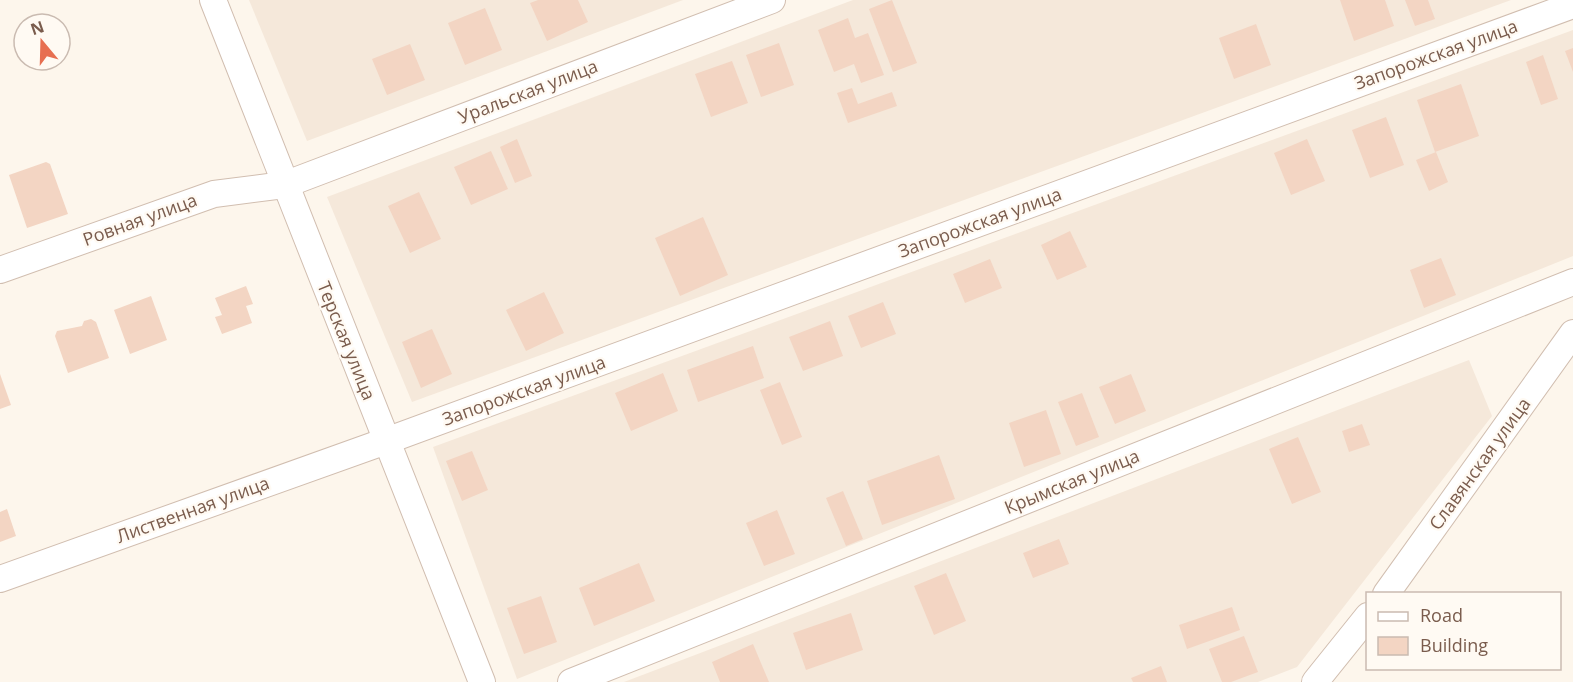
<svg xmlns="http://www.w3.org/2000/svg" width="1573" height="682" viewBox="0 0 1573 682" font-family="'Open Sans',sans-serif">
	<style>
		.residential { fill: #f5e8da }
		.building { fill: #f3d5c3 }
		.lines { fill: none; stroke-linecap: round; stroke-linejoin: round }
		.minor-casing { stroke: #d1beb0; stroke-width: 28 }
		.minor { stroke: #fff; stroke-width: 26 }
		.labels { text-anchor: middle; stroke-width: 4.5; stroke-linejoin: round; paint-order: stroke }
		.street-label { font-size: 18px; fill: #7a5c4d; stroke: #fffaf3 }
	</style>
	<rect width="100%" height="100%" fill="#fdf6ec"/>
	<g class="residential">
		<path d="M 249,0 L 683,0 L 307,141 Z"/>
		<path d="M 853,0 L 1511,0 L 412,402 L 327,197 Z"/>
		<path d="M 1573,30 L 1573,256 L 517,679 L 433,447 Z"/>
		<path d="M 1469,360 L 1492,416 L 1297,667 L 1258,682 L 624,682 Z"/>
	</g>
	<g class="building">
		<path d="M 538,0 L 578,0 L 588,22 L 547,41 L 530,3 Z"/>
		<path d="M 892,0 L 917,63 L 893,72 L 869,9 Z"/>
		<path d="M 1340,0 L 1385,0 L 1394,26 L 1354,41 Z"/>
		<path d="M 1405,0 L 1428,0 L 1435,19 L 1415,26 Z"/>
		<path d="M 485,8 L 502,50 L 465,65 L 448,23 Z"/>
		<path d="M 848,18 L 855,38 L 868,33 L 884,75 L 861,83 L 854,64 L 834,72 L 818,30 Z"/>
		<path d="M 1256,24 L 1271,65 L 1234,79 L 1219,38 Z"/>
		<path d="M 779,43 L 794,85 L 761,97 L 746,55 Z"/>
		<path d="M 410,44 L 425,80 L 387,95 L 372,59 Z"/>
		<path d="M 1573,48 L 1573,72 L 1565,51 Z"/>
		<path d="M 1543,55 L 1558,99 L 1541,105 L 1526,62 Z"/>
		<path d="M 732,61 L 748,103 L 711,117 L 695,74 Z"/>
		<path d="M 1461,84 L 1479,136 L 1435,152 L 1417,100 Z"/>
		<path d="M 852,88 L 858,104 L 892,92 L 897,106 L 848,123 L 837,93 Z"/>
		<path d="M 1386,117 L 1404,165 L 1370,178 L 1352,130 Z"/>
		<path d="M 517,139 L 532,176 L 515,183 L 500,147 Z"/>
		<path d="M 1307,139 L 1325,181 L 1291,195 L 1274,153 Z"/>
		<path d="M 491,151 L 508,189 L 471,205 L 454,167 Z"/>
		<path d="M 1436,152 L 1448,182 L 1429,191 L 1416,160 Z"/>
		<path d="M 46,162 L 50,164 L 68,214 L 27,228 L 9,175 Z"/>
		<path d="M 419,192 L 441,239 L 410,253 L 388,206 Z"/>
		<path d="M 703,217 L 728,275 L 680,296 L 655,238 Z"/>
		<path d="M 1070,231 L 1087,267 L 1057,280 L 1041,245 Z"/>
		<path d="M 1441,258 L 1456,295 L 1424,308 L 1410,270 Z"/>
		<path d="M 990,259 L 1002,288 L 965,303 L 953,274 Z"/>
		<path d="M 246,286 L 253,304 L 246,306 L 252,323 L 222,334 L 215,317 L 222,315 L 215,298 Z"/>
		<path d="M 544,292 L 564,333 L 526,351 L 506,310 Z"/>
		<path d="M 151,296 L 167,340 L 130,354 L 114,310 Z"/>
		<path d="M 883,302 L 896,334 L 861,348 L 848,316 Z"/>
		<path d="M 91,319 L 96,322 L 109,358 L 68,373 L 55,336 L 57,331 L 82,326 L 84,321 Z"/>
		<path d="M 830,321 L 843,356 L 803,371 L 789,337 Z"/>
		<path d="M 432,329 L 452,374 L 421,388 L 402,342 Z"/>
		<path d="M 753,346 L 764,378 L 698,402 L 687,370 Z"/>
		<path d="M 663,373 L 678,411 L 631,431 L 615,393 Z"/>
		<path d="M 0,374 L 11,405 L 0,409 Z"/>
		<path d="M 1131,374 L 1146,411 L 1115,424 L 1099,387 Z"/>
		<path d="M 780,382 L 802,437 L 782,445 L 760,390 Z"/>
		<path d="M 1082,393 L 1099,437 L 1076,446 L 1058,402 Z"/>
		<path d="M 1046,410 L 1061,454 L 1024,467 L 1009,423 Z"/>
		<path d="M 1362,424 L 1370,445 L 1349,452 L 1342,431 Z"/>
		<path d="M 1298,437 L 1321,492 L 1292,504 L 1269,449 Z"/>
		<path d="M 472,451 L 488,490 L 462,501 L 446,461 Z"/>
		<path d="M 939,455 L 955,499 L 882,525 L 867,481 Z"/>
		<path d="M 843,491 L 863,539 L 846,546 L 826,498 Z"/>
		<path d="M 7,509 L 16,536 L 0,542 L 0,512 Z"/>
		<path d="M 777,510 L 795,554 L 764,566 L 746,523 Z"/>
		<path d="M 1059,539 L 1069,564 L 1033,578 L 1023,553 Z"/>
		<path d="M 639,563 L 655,601 L 594,626 L 579,588 Z"/>
		<path d="M 946,573 L 966,621 L 934,635 L 914,586 Z"/>
		<path d="M 541,596 L 557,642 L 524,654 L 507,608 Z"/>
		<path d="M 1232,607 L 1240,630 L 1187,649 L 1179,625 Z"/>
		<path d="M 851,613 L 863,650 L 806,670 L 793,633 Z"/>
		<path d="M 1244,636 L 1258,672 L 1231,682 L 1222,682 L 1209,649 Z"/>
		<path d="M 753,644 L 769,682 L 720,682 L 712,662 Z"/>
		<path d="M 1161,666 L 1167,682 L 1133,682 L 1131,678 Z"/>
	</g>
	<g class="lines">
		<defs>
			<g id="minor">
				<path d="M 213,0 L 482,682"/>
				<path d="M 0,270 L 214,194 L 284,185 L 772,0"/>
				<path d="M 0,579 L 386,441 L 1573,5"/>
				<path d="M 1386,594 L 1573,333"/>
				<path d="M 571,682 L 1573,282"/>
				<path d="M 1315,682 L 1368,616"/>
			</g>
		</defs>
		<use href="#minor" class="minor-casing"/>
		<use href="#minor" class="minor"/>
	</g>
	<g class="labels">
		<g class="street-label">
			<text transform="translate(1436 55) rotate(-20)" y="6">Запорожская улица</text>
			<text transform="translate(528 92) rotate(-21)" y="6">Уральская улица</text>
			<text transform="translate(140 220) rotate(-20)" y="6">Ровная улица</text>
			<text transform="translate(980 223) rotate(-20)" y="6">Запорожская улица</text>
			<text transform="translate(346 341) rotate(68)" y="6">Терская улица</text>
			<text transform="translate(524 391) rotate(-20)" y="6">Запорожская улица</text>
			<text transform="translate(1480 464) rotate(-54)" y="6">Славянская улица</text>
			<text transform="translate(1072 482) rotate(-22)" y="6">Крымская улица</text>
			<text transform="translate(193 510) rotate(-20)" y="6">Лиственная улица</text>
		</g>
	</g>
	<rect x="1366" y="592" width="195" height="78" fill="#fffaf3" stroke="#cabbb1" stroke-width="1.5"/>
	<rect x="1378" y="612" width="30" height="9" fill="#ffffff" stroke="#cabbb1" stroke-width="1.5"/>
	<text x="1420" y="622" font-size="18" fill="#7a5c4d">Road</text>
	<rect x="1378" y="637" width="30" height="18" fill="#f3d5c3" stroke="#cabbb1" stroke-width="1.5"/>
	<text x="1420" y="652" font-size="18" fill="#7a5c4d">Building</text>
	<g transform="translate(42 42) rotate(341)"><circle r="28" fill="#fffaf3" stroke="#cabbb1" stroke-width="1.5"/>
	<path d="M0-4.5L10 22L0 15L-10 22Z" fill="#e76f51"/>
	<text y="-9" font-size="16" font-weight="bold" text-anchor="middle" fill="#7a5c4d">N</text>
	</g>
</svg>
